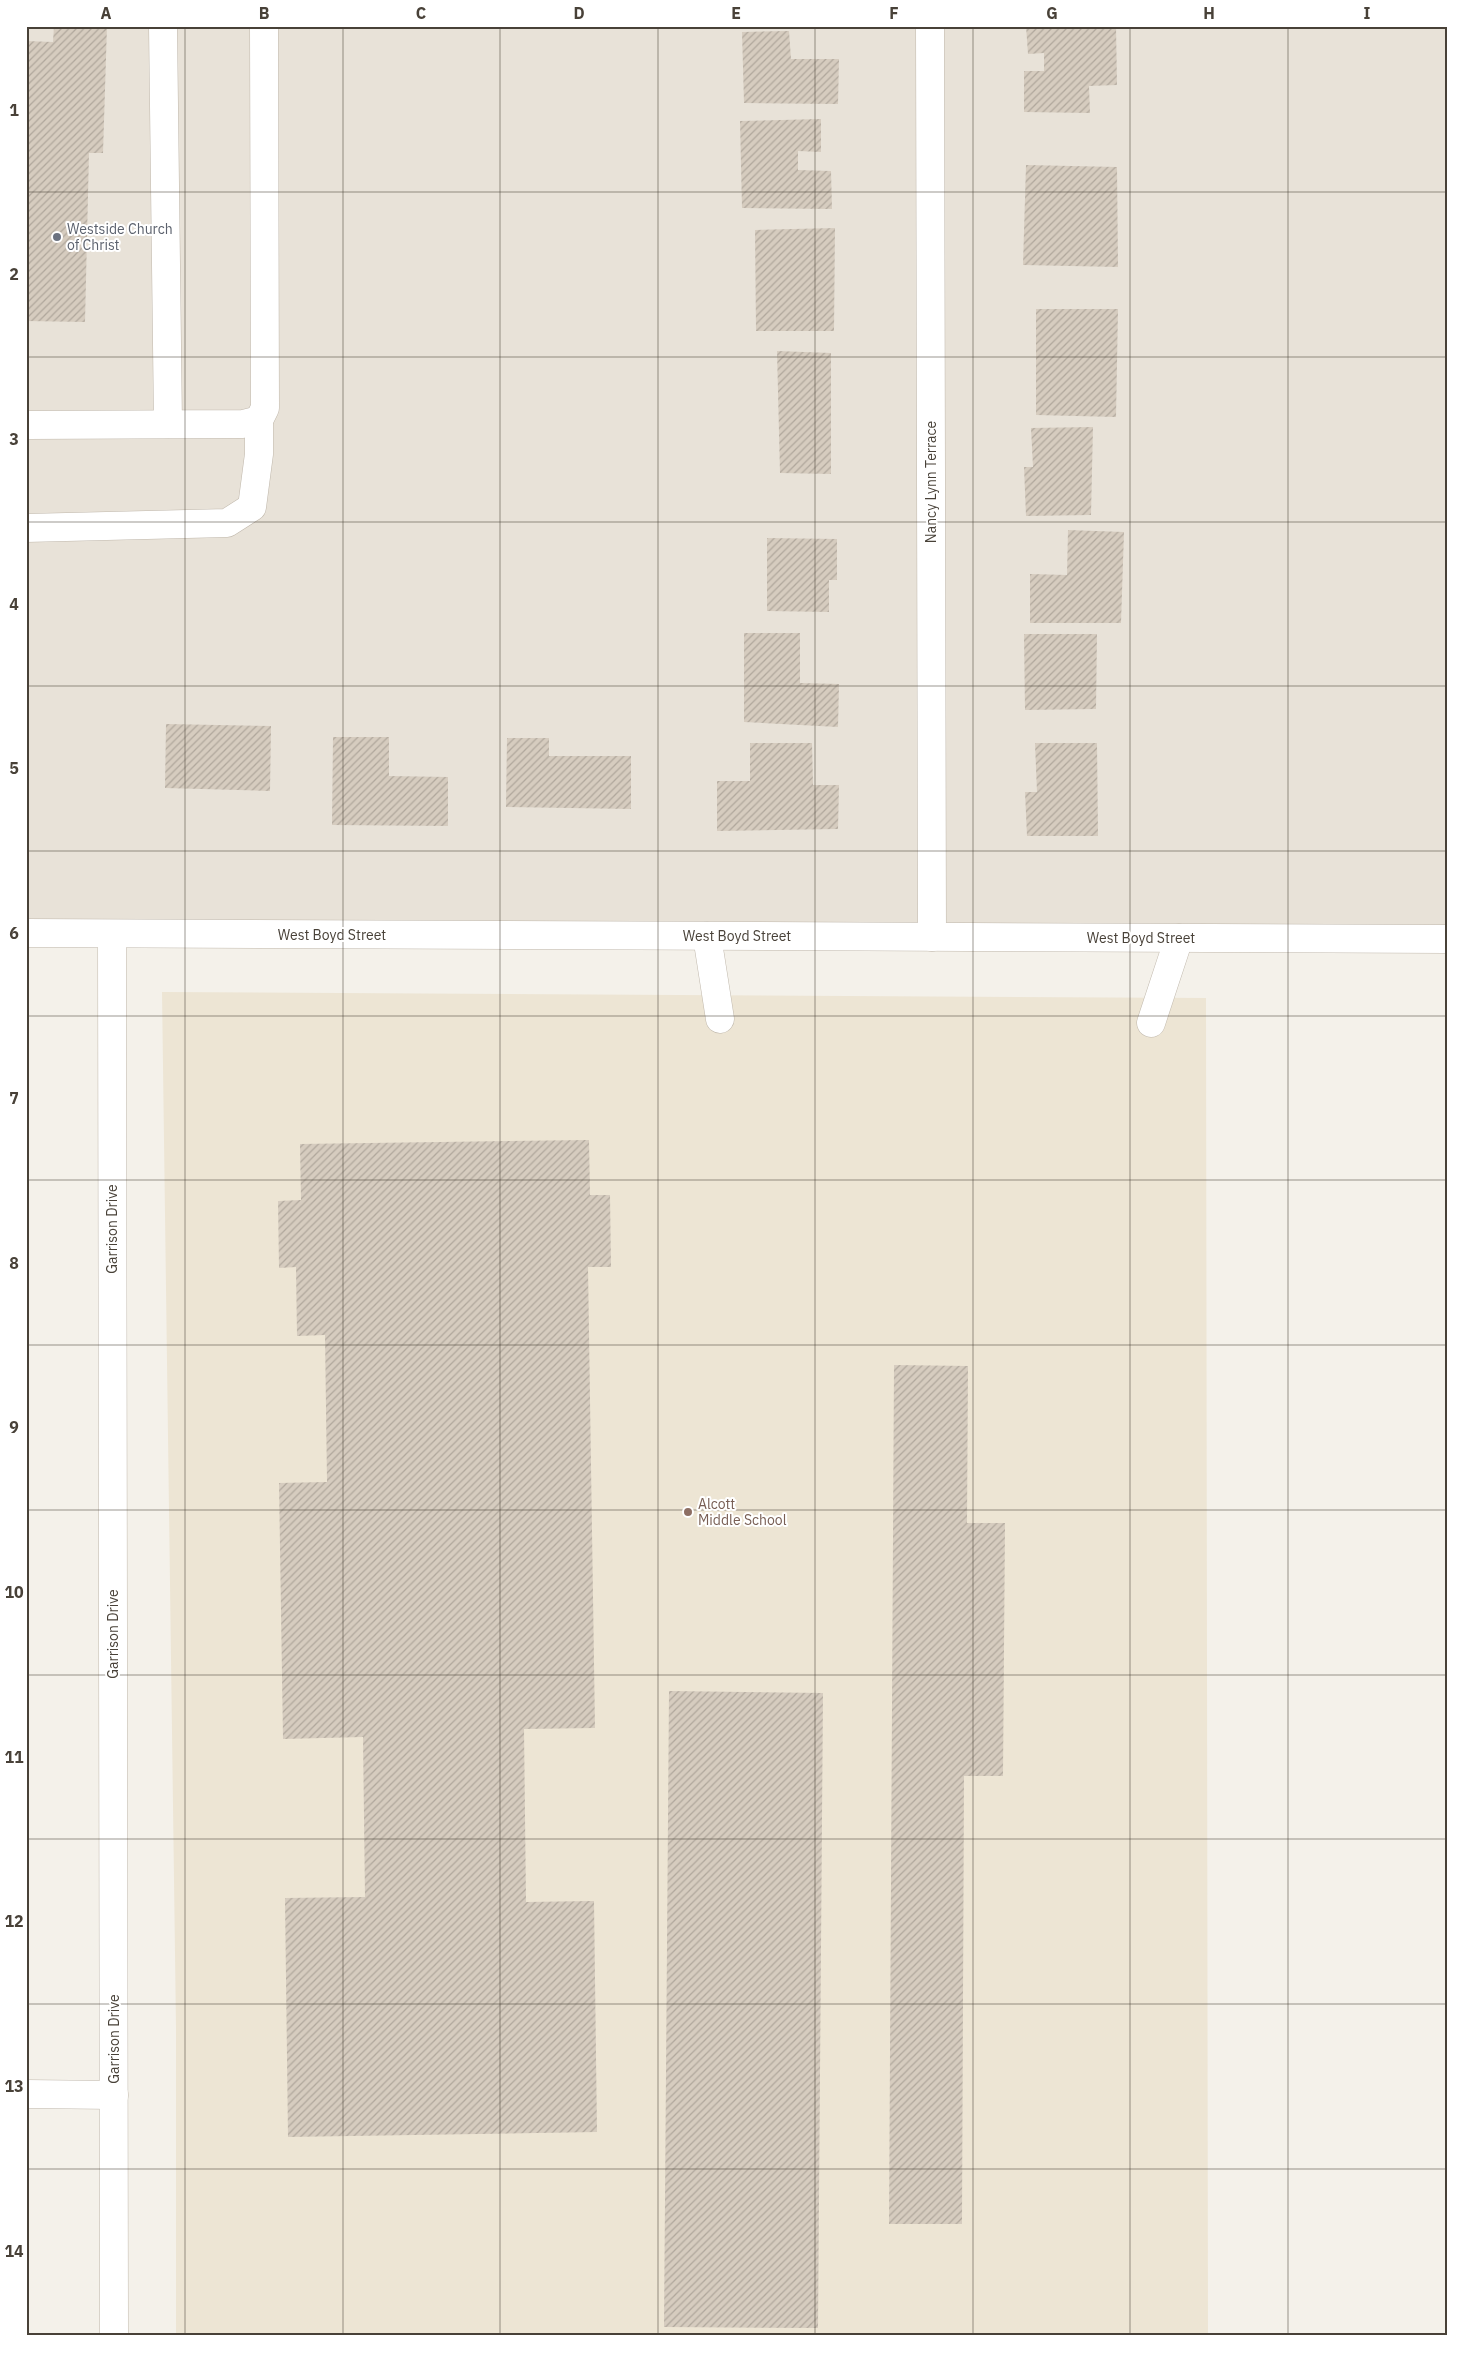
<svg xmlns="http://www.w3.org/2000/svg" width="1473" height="2361" viewBox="0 0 1473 2361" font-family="'IBM Plex Sans',sans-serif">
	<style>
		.residential { fill: #e8e2d8 }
		.education { fill: #ede5d4 }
		.building { fill: url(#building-hatch) }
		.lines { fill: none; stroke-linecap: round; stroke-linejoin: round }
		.minor-casing { stroke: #c0b8ac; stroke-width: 29 }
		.minor { stroke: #fff; stroke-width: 28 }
		.grid { fill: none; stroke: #484138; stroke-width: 1; stroke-opacity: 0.55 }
		.worship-dot { fill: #6b7280; stroke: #fff; stroke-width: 2 }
		.education-dot { fill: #8d6e63; stroke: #fff; stroke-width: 2 }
		.labels { text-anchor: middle; stroke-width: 4; stroke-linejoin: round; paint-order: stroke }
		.worship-label { font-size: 14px; fill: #5b616d; stroke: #fff; text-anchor: start }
		.street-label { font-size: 14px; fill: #484138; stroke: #fff }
		.education-label { font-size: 14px; fill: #785e54; stroke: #fff; text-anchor: start }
		.neatline { fill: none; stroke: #484138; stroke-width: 2 }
		.grid-label { font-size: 16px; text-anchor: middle; font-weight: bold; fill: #484138 }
	</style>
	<defs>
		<pattern id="building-hatch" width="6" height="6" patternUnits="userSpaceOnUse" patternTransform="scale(1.25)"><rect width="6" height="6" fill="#d6ccbf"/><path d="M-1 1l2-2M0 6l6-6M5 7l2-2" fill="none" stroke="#b0a79c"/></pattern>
	</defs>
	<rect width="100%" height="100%" fill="#f4f1ea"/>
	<rect class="residential" x="26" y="26" width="1421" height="899"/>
	<path class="education" d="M 162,992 L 1206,998 L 1208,2335 L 176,2335 L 176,2027 Z"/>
	<g class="building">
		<path d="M 54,26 L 107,26 L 103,153 L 89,153 L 85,322 L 26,321 L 26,41 L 53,42 Z"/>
		<path d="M 1026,26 L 1116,26 L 1117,85 L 1089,86 L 1090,113 L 1024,112 L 1024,71 L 1044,71 L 1044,53 L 1028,54 Z"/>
		<path d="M 789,31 L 791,59 L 839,59 L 838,104 L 744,103 L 742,32 Z"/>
		<path d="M 821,119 L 821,152 L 798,151 L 798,170 L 831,171 L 832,209 L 742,208 L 740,121 Z"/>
		<path d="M 1026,165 L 1117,167 L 1118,267 L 1023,265 Z"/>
		<path d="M 835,228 L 834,331 L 756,331 L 755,230 Z"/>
		<path d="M 1036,309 L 1118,309 L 1116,417 L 1036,415 Z"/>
		<path d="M 777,351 L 831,353 L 831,474 L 780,473 Z"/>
		<path d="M 1093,427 L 1091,515 L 1026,516 L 1024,467 L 1033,467 L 1031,428 Z"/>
		<path d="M 1068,530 L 1124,532 L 1121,623 L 1030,623 L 1030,574 L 1067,575 Z"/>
		<path d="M 767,538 L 837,539 L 837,580 L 829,580 L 829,612 L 767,611 Z"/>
		<path d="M 744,633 L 800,633 L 800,683 L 839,684 L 838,727 L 744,722 Z"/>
		<path d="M 1024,634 L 1097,634 L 1096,709 L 1025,710 Z"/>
		<path d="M 166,724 L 271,726 L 270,791 L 165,788 Z"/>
		<path d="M 333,737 L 389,737 L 389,776 L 448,777 L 448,826 L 332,825 Z"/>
		<path d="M 507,738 L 549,738 L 549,756 L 631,756 L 631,809 L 506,807 Z"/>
		<path d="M 750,743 L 812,743 L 813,785 L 839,785 L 838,829 L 717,831 L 717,781 L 750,781 Z"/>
		<path d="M 1035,743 L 1097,743 L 1098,836 L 1027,836 L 1025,792 L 1037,792 Z"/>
		<path d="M 589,1140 L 590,1195 L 610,1195 L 611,1267 L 588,1267 L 595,1728 L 524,1729 L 526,1902 L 594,1901 L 597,2132 L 288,2137 L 285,1898 L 365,1897 L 363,1737 L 283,1739 L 279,1483 L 327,1482 L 325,1335 L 297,1336 L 296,1267 L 279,1268 L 278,1201 L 301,1200 L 300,1144 Z"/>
		<path d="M 894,1365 L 968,1366 L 967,1523 L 1005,1523 L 1003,1776 L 964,1776 L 962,2224 L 889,2224 Z"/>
		<path d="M 669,1691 L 823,1693 L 818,2328 L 664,2327 Z"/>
	</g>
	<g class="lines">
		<defs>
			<g id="minor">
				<path d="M 163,26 L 168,424"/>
				<path d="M 930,26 L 932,937"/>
				<path d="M 26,425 L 243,424 L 259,420"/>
				<path d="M 26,528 L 227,523 L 252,507 L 259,454 L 259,420 L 265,408 L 264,26"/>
				<path d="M 26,933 L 1447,939"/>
				<path d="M 112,934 L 114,2335"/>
				<path d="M 707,936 L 720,1019"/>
				<path d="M 1151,1023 L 1179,938"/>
				<path d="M 26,2094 L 114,2095"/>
			</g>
		</defs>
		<use href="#minor" class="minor-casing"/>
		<use href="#minor" class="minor"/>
	</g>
	<path class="grid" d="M 185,26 L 185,2335M 343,26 L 343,2335M 500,26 L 500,2335M 658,26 L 658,2335M 815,26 L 815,2335M 973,26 L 973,2335M 1130,26 L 1130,2335M 1288,26 L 1288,2335M 26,192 L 1447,192M 26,357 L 1447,357M 26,522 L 1447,522M 26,686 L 1447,686M 26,851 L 1447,851M 26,1016 L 1447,1016M 26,1180 L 1447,1180M 26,1345 L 1447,1345M 26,1510 L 1447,1510M 26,1675 L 1447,1675M 26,1839 L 1447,1839M 26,2004 L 1447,2004M 26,2169 L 1447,2169"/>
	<circle class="worship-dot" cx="57" cy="237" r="5"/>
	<circle class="education-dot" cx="688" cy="1512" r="5"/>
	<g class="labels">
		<g class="worship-label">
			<text x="67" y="234">Westside Church<tspan x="67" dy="16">of Christ</tspan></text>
		</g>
		<g class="street-label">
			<text transform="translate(931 482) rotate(-90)" y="5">Nancy Lynn Terrace</text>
			<text x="332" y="940">West Boyd Street</text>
			<text x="737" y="941">West Boyd Street</text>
			<text x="1141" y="943">West Boyd Street</text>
			<text transform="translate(112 1229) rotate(-90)" y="5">Garrison Drive</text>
			<text transform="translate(113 1634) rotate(-90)" y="5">Garrison Drive</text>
			<text transform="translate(114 2039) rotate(-90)" y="5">Garrison Drive</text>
		</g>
		<g class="education-label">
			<text x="698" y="1509">Alcott<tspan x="698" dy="16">Middle School</tspan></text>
		</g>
	</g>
	<rect width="1473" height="2361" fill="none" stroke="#ffffff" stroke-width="55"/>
	<rect x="28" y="28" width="1418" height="2306" class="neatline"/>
	<g class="grid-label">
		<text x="106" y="19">A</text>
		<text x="264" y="19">B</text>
		<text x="421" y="19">C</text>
		<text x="579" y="19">D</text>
		<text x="736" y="19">E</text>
		<text x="894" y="19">F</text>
		<text x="1052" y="19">G</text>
		<text x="1209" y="19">H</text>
		<text x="1367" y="19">I</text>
		<text x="14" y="116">1</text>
		<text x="14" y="280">2</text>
		<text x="14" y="445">3</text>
		<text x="14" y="610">4</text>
		<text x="14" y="774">5</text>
		<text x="14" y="939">6</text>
		<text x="14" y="1104">7</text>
		<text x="14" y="1269">8</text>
		<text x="14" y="1433">9</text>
		<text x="14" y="1598">10</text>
		<text x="14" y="1763">11</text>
		<text x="14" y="1927">12</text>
		<text x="14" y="2092">13</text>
		<text x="14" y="2257">14</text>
	</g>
</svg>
